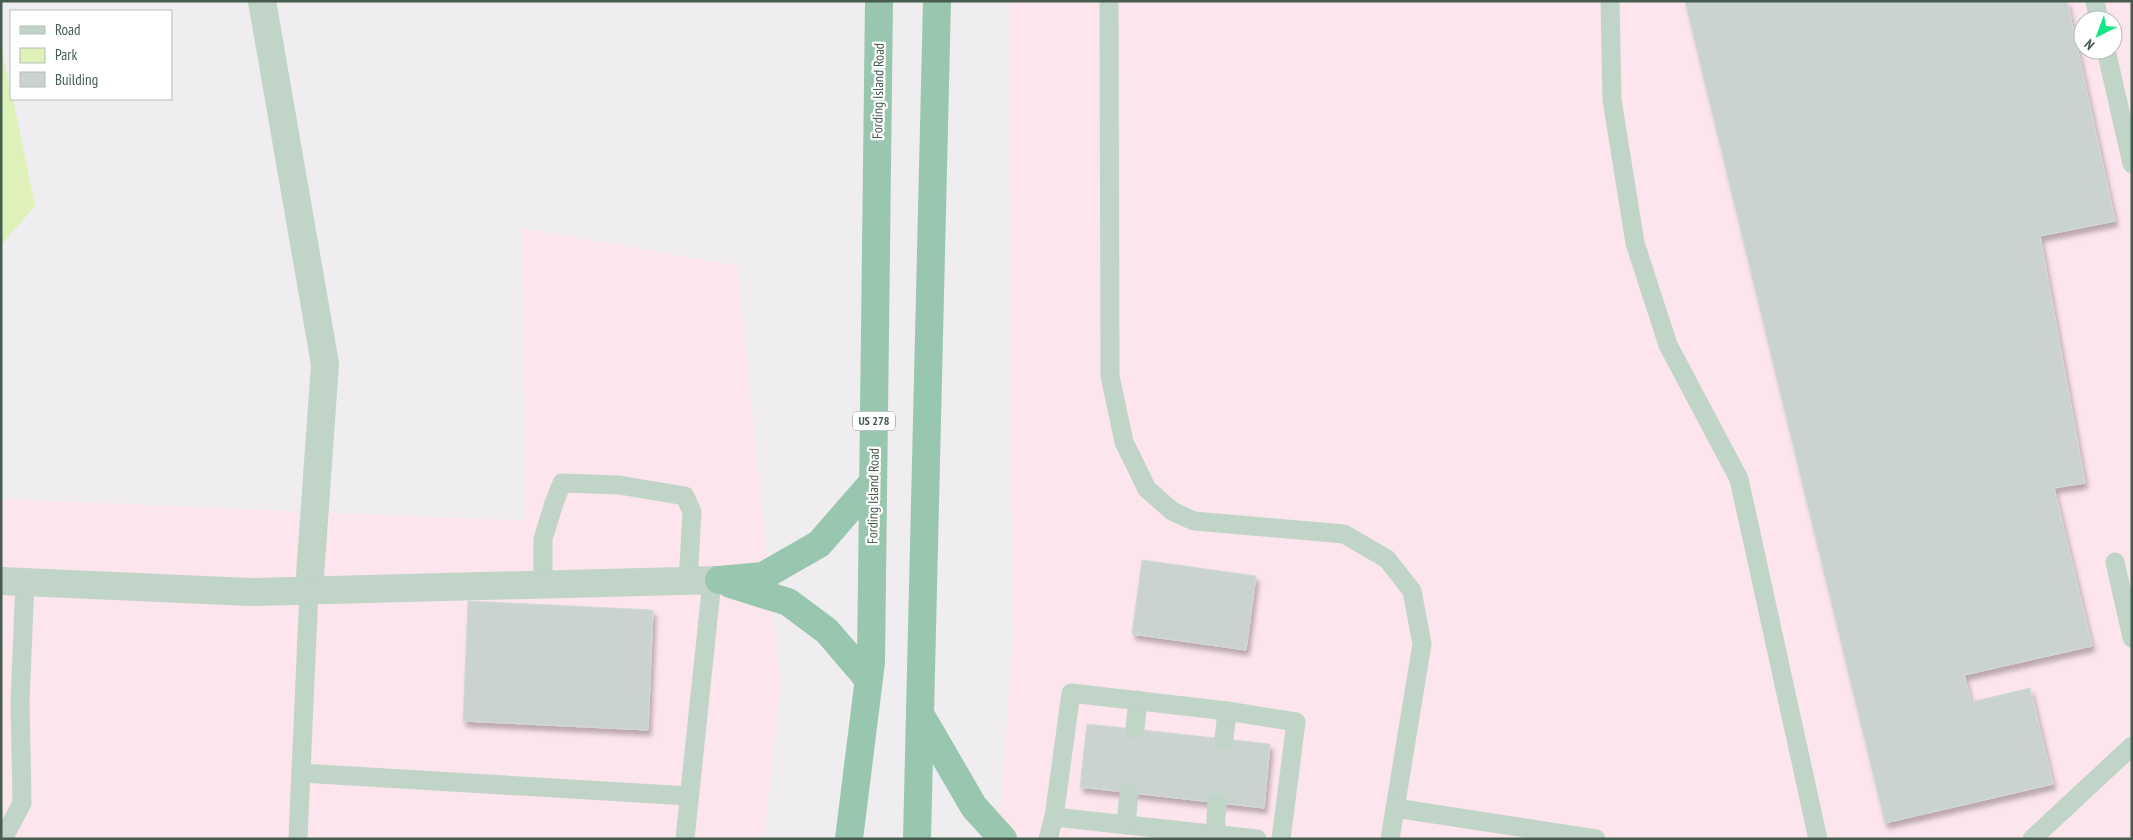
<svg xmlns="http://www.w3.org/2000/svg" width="2133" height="840" viewBox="0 0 2133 840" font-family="'PT Sans Narrow',sans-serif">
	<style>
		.commercial { fill: #fde5ed; fill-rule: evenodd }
		.green { fill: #ddf1b9 }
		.building { fill: #cad3d0; stroke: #d1dad7; filter: url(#shadow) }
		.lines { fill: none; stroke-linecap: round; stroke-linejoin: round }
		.service { stroke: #c0d4c8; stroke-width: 19 }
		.minor { stroke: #c0d4c8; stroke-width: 28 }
		.trunk { stroke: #98c6ae; stroke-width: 28 }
		.labels { text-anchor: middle; stroke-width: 4.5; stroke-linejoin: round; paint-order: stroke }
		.shield { fill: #fff; stroke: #7d8d84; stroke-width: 1 }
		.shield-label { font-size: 12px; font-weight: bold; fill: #455c4f }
		.street-label { font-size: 14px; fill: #455c4f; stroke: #fff }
	</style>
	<defs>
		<filter id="shadow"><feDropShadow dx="3" dy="5.5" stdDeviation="2.5" flood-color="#0004"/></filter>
	</defs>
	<rect width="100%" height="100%" fill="#f0edf0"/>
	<g class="commercial">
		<path d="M 1009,1 L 2132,1 L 2132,839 L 998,839 L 1013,642 ZM 2083,20 L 2113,20 L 2113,50 L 2083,50 Z"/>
		<path d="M 522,228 L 737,266 L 780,686 L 764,839 L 1,839 L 1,499 L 526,521 Z"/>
	</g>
	<path class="green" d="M 1,42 L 11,99 L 13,99 L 35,206 L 1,245 Z"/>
	<g class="building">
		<path d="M 1685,1 L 2067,1 L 2115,221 L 2040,236 L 2085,483 L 2054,488 L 2092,646 L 1964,675 L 1971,702 L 2030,688 L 2053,784 L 1885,823 Z"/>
		<path d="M 1142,560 L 1256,576 L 1246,650 L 1132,634 Z"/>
		<path d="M 468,601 L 653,610 L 648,730 L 463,721 Z"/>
		<path d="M 1087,724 L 1270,744 L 1264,808 L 1080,787 Z"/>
	</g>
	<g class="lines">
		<g class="service">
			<path d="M 1109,1 L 1110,376 L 1124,442 L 1147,489 L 1172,511 L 1194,521 L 1344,534 L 1387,559 L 1412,591 L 1422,644 L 1390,839"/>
			<path d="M 1610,1 L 1612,100 L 1635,243 L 1668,345 L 1739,479 L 1818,839"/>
			<path d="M 2095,1 L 2099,20"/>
			<path d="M 2106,50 L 2132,164"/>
			<path d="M 2115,562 L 2132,638"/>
			<path d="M 543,584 L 543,539 L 554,503 L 562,483 L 619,485 L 685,496 L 692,512 L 688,581"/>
			<path d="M 1135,729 L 1138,700"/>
			<path d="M 1224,739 L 1227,711"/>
			<path d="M 301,773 L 689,796"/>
			<path d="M 1395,808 L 1596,839"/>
			<path d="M 1054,817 L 1257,839"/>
			<path d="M 1126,825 L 1129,792"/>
			<path d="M 1215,834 L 1217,803"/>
			<path d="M 3,839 L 22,803 L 20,701 L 25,582"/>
			<path d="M 298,839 L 309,590"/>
			<path d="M 685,839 L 712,581"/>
			<path d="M 1048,839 L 1054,817 L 1071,693 L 1227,711 L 1296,722 L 1281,839"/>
			<path d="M 2032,839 L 2132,746"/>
		</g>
		<g class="minor">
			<path d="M 262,1 L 325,364 L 309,590"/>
			<path d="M 1,581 L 250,592 L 719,580"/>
		</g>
		<g class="trunk">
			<path d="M 719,580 L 763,576 L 819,544 L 873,482"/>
			<path d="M 730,584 L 788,602 L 827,631 L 868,679"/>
			<path d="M 920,714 L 974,807 L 1003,839"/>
			<path d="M 849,839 L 871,662 L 879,1"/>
			<path d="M 917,839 L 937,1"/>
		</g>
	</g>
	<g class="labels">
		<rect class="shield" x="853" y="411.5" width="42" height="19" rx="4"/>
		<g class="shield-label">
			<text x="874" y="425">US 278</text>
		</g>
		<g class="street-label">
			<text transform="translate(878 91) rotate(-89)" y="5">Fording Island Road</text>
			<text transform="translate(873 496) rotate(-89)" y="5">Fording Island Road</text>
		</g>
	</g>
	<rect width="2133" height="840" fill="none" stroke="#455c4f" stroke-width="5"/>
	<rect x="10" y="10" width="162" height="90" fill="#ffffff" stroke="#b5beb9"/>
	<rect x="20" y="26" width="25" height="8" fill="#c0d4c8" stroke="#b5beb9"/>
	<text x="55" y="35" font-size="15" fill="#455c4f">Road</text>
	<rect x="20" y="48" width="25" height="15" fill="#ddf1b9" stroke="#b5beb9"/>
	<text x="55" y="60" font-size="15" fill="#455c4f">Park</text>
	<rect x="20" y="72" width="25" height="15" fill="#cad3d0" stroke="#b5beb9"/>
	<text x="55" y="85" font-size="15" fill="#455c4f">Building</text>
	<g transform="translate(2098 35) rotate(222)"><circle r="24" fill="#ffffff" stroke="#b5beb9"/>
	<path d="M0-4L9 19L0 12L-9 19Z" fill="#11e782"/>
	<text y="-8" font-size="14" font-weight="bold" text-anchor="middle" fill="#455c4f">N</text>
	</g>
</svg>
